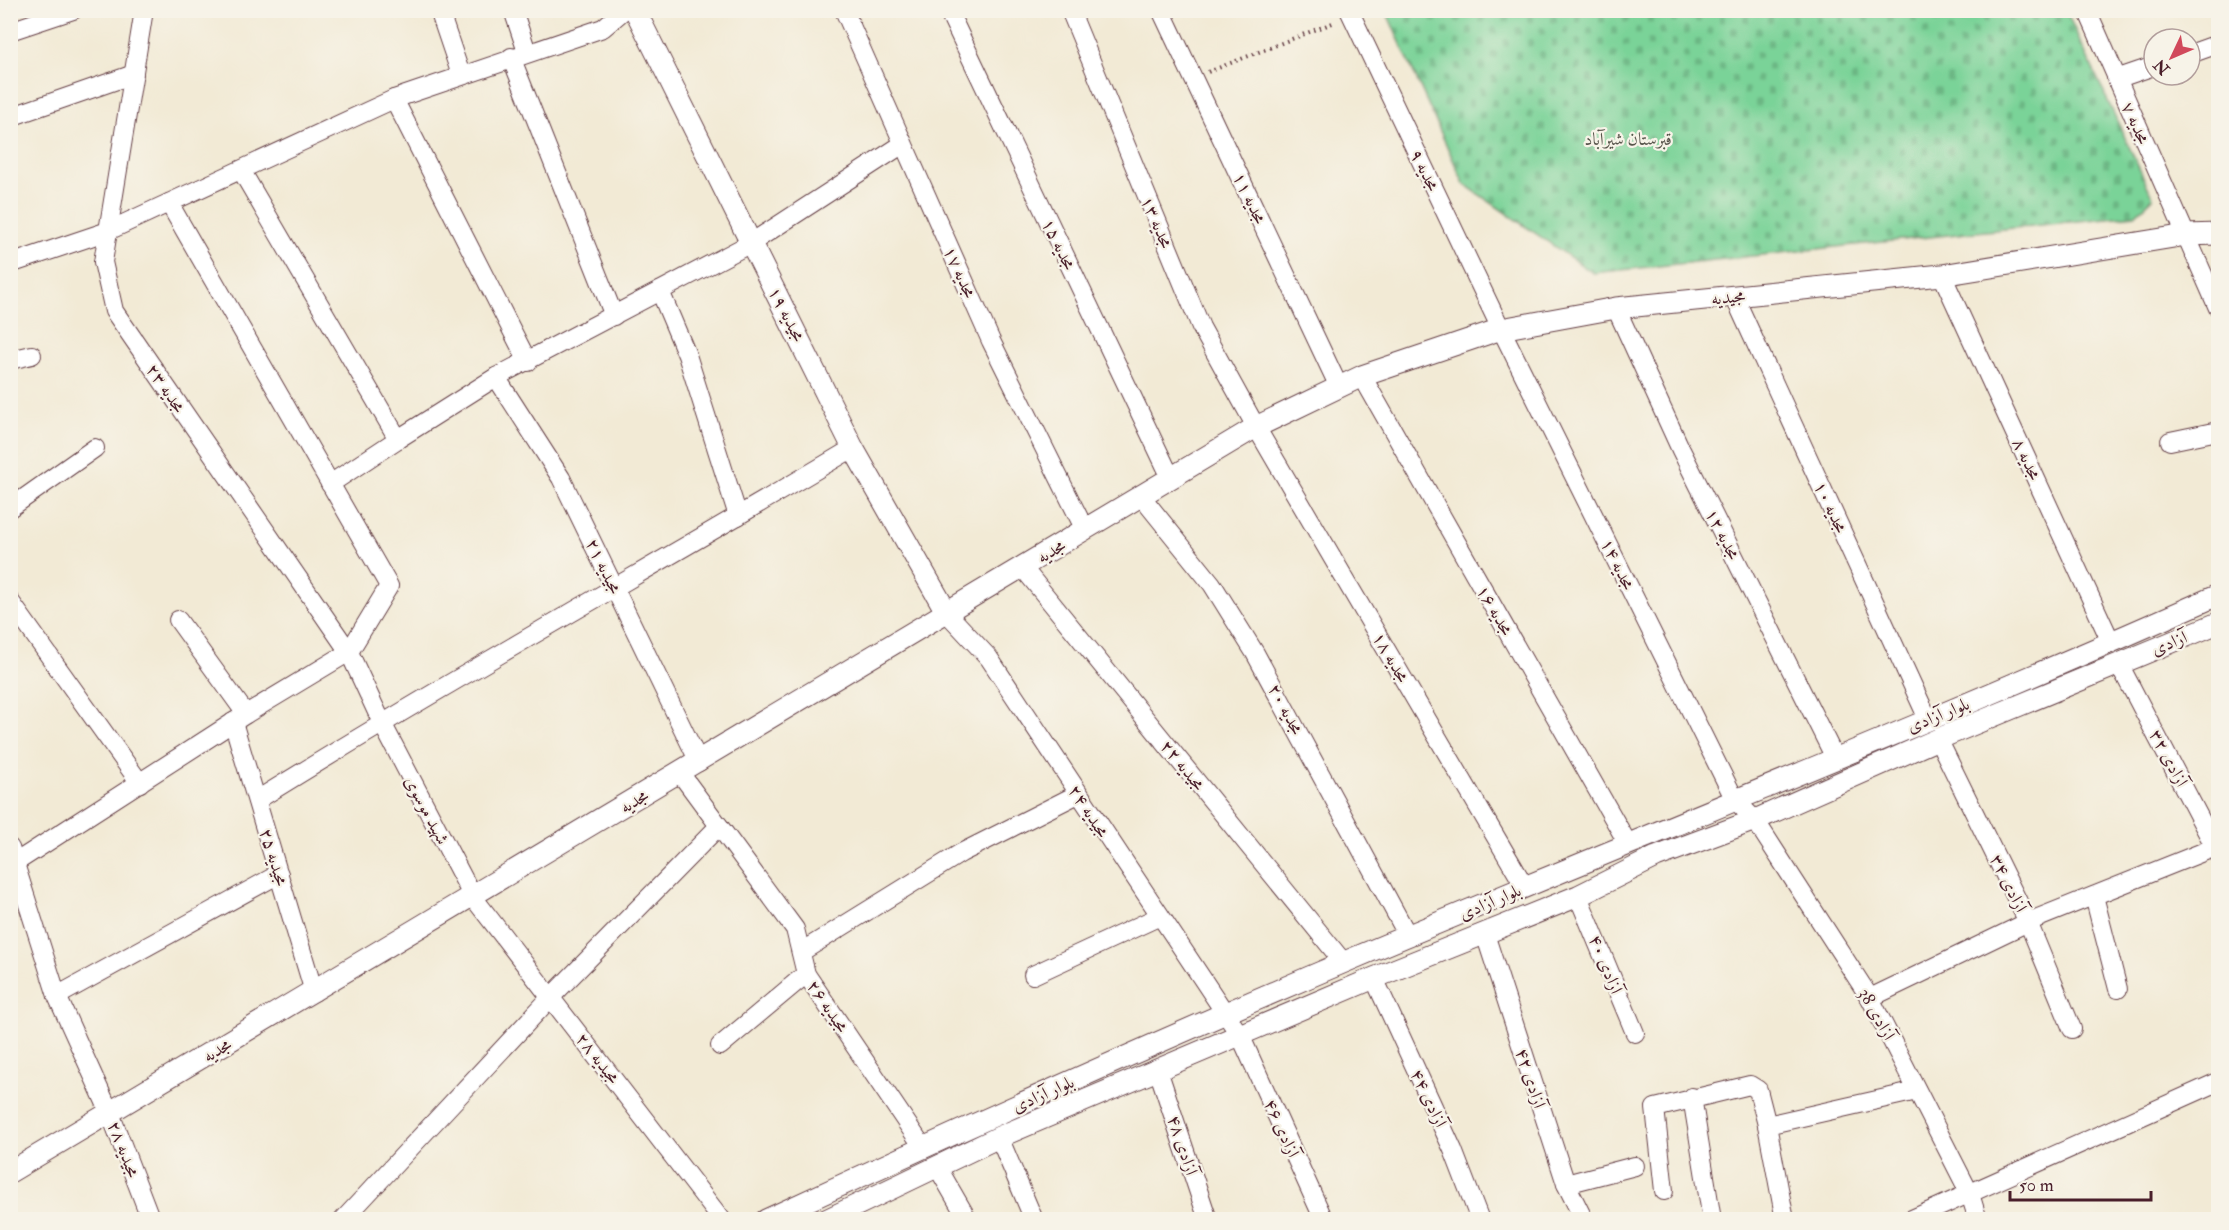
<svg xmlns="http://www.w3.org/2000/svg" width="2229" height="1230" viewBox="0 0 2229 1230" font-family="'IM FELL Double Pica',Amiri,serif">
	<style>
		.cemetery { fill: url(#cemetery-stones); stroke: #627962; stroke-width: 1.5 }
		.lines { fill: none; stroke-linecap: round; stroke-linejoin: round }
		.minor-casing { stroke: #633d44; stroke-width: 20 }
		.tertiary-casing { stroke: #633d44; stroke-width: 23 }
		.path { stroke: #633d44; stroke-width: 4; stroke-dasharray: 1.5 4.5; stroke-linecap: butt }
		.minor { stroke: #fff; stroke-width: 18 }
		.tertiary { stroke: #fff; stroke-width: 21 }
		.labels { text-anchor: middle; stroke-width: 4.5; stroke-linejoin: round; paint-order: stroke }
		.street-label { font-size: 18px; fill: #4a1f2b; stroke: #f7f3e8 }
		.park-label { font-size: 18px; fill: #58554c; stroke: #f7f3e8 }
	</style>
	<defs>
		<pattern id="cemetery-stones" width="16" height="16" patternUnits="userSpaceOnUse" patternTransform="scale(1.5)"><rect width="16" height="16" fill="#7ad398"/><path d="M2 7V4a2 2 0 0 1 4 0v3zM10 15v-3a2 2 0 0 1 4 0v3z" fill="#6bb583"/></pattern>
	</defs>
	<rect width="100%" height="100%" fill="#f7f3e8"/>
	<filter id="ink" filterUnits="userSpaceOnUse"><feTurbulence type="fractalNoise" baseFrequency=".0167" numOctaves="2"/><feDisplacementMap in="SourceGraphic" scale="12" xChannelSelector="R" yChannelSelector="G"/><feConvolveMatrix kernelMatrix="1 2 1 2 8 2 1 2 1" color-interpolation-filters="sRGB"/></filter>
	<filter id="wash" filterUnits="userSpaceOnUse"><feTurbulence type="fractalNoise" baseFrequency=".008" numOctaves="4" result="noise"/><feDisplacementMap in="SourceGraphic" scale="24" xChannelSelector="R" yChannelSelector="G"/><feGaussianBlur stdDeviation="1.35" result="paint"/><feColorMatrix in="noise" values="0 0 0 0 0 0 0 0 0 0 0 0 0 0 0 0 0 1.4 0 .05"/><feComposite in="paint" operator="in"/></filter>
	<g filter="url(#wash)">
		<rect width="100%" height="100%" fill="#f2ead5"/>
		<path class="cemetery" d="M 1386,11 L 2066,11 L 2153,198 L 2135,215 L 1593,273 L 1464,184 Z"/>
	</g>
	<g filter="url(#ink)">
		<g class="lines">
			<defs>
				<g id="minor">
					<path d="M 144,10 L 103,262 L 114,311 L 349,652 L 382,723 L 473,897 L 722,1220"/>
					<path d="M 439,10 L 461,75"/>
					<path d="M 513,10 L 527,52"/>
					<path d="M 844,10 L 991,341 L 1085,530"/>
					<path d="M 948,10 L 1171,478"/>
					<path d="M 1070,10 L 1201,327 L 1256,427 L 1525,887"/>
					<path d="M 1161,10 L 1338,385"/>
					<path d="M 1349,10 L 1501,329 L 1735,800 L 1755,820 L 1870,998 L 1970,1194 L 1978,1220"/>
					<path d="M 2087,10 L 2218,308"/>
					<path d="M 10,31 L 73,10"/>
					<path d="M 2190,54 L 2218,44"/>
					<path d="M 511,57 L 614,316"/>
					<path d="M 2116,79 L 2154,66"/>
					<path d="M 394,99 L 528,362"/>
					<path d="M 10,117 L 134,74"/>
					<path d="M 241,170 L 398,439 L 496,377 L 751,243 L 903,144"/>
					<path d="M 10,264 L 108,231 L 394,99 L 603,28 L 624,10"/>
					<path d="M 1942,275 L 2111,642"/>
					<path d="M 660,291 L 687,355 L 738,516"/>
					<path d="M 1734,296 L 1928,719"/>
					<path d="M 1616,308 L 1681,450 L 1835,758"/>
					<path d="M 10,360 L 32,355"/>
					<path d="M 1362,376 L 1628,844"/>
					<path d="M 496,377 L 561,478 L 699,762"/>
					<path d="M 2170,441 L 2218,431"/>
					<path d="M 330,484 L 398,439"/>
					<path d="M 1141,496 L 1212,584 L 1255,653 L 1408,936"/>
					<path d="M 10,508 L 95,448"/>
					<path d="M 1023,568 L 1344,963"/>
					<path d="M 10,601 L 140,783"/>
					<path d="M 947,613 L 989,658 L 1241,1037 L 1324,1220"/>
					<path d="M 178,620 L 246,714"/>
					<path d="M 2119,664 L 2218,853"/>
					<path d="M 233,722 L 314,992"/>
					<path d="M 1938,739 L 2028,922 L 2072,1029"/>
					<path d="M 680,773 L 795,929 L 806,974 L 923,1147"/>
					<path d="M 257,800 C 453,678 655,566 853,448"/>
					<path d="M 10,848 L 57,996 L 110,1113 L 151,1220"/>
					<path d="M 10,866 L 246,714 L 349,652 L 389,586 L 169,203"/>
					<path d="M 1578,896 L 1635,1033"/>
					<path d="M 2094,896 L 2118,989"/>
					<path d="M 1485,934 L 1566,1184 L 1584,1220"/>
					<path d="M 801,952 L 961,853 L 1078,794"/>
					<path d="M 1033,975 L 1158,917"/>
					<path d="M 1374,978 L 1453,1150 L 1480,1220"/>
					<path d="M 57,996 L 279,874"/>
					<path d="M 1870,998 L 2028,922 L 2218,846"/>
					<path d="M 720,1046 L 806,974"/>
					<path d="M 1158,1070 L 1208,1220"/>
					<path d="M 1692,1097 L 1712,1220"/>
					<path d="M 999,1137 L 1034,1220"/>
					<path d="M 938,1168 L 968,1220"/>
					<path d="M 1566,1184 L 1635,1166"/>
					<path d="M 1664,1191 L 1655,1108 L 1750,1085 L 1758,1090 L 1767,1125"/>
					<path d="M 343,1220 L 551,997 L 719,826"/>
					<path d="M 1785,1220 L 1767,1125 L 1917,1091"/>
					<path d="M 1910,1220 L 2218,1082"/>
				</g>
				<g id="tertiary">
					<path d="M 635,10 L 853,448 L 947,613"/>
					<path d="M 10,1172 L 1256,427 L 1362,376 L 1501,329 L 1616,308 L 1942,275 L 2186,235 L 2218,234"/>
					<path d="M 766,1220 C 958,1131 1151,1044 1347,961 C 1637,839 1931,723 2218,595"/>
					<path d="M 826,1220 L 999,1137 L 1374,978 L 1578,896 L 1656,857 L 1755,820 L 1938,739 L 2218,623"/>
				</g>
			</defs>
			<use href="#minor" class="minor-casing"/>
			<use href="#tertiary" class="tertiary-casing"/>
			<path class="path" d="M 1208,72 L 1335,22"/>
			<use href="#minor" class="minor"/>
			<use href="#tertiary" class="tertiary"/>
		</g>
	</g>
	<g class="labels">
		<g class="street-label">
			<text transform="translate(2136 123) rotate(66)" y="6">مجدیه ۷</text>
			<text transform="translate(1425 170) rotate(64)" y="6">مجدیه ۹</text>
			<text transform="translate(1250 198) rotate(65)" y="6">مجدیه ۱۱</text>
			<text transform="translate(1157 222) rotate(67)" y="6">مجدیه ۱۳</text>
			<text transform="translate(1059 244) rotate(64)" y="6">مجدیه ۱۵</text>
			<text transform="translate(960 272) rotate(66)" y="6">مجدیه ۱۷</text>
			<text transform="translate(1728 297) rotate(-6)" y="6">مجیدیه</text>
			<text transform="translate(787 314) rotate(63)" y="6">مجیدیه ۱۹</text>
			<text transform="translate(166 388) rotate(56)" y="6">مجدیه ۲۳</text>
			<text transform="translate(2027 459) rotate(65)" y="6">مجدیه ۸</text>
			<text transform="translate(1831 507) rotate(65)" y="6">مجدیه ۱۰</text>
			<text transform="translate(1723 534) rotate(63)" y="6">مجدیه ۱۲</text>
			<text transform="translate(1051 551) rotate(-31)" y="6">مجدیه</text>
			<text transform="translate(1618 564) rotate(64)" y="6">مجدیه ۱۴</text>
			<text transform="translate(604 566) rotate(64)" y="6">مجیدیه ۲۱</text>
			<text transform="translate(1495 610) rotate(60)" y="6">مجدیه ۱۶</text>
			<text transform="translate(2169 643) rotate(-22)" y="6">آزادی</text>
			<text transform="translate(1391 657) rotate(60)" y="6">مجدیه ۱۸</text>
			<text transform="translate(1286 709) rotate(62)" y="6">مجدیه ۲۰</text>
			<text transform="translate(1938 715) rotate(-22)" y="6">بلوار آزادی</text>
			<text transform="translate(2169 758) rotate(62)" y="6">آزادی ۳۲</text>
			<text transform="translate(1183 765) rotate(51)" y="6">مجیدیه ۲۲</text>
			<text transform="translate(634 801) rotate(-31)" y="6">مجدیه</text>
			<text transform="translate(427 810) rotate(62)" y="6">شهید موسوی</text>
			<text transform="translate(1089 811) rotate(57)" y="6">مجیدیه ۲۴</text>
			<text transform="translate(274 857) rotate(73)" y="6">مجیدیه ۲۵</text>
			<text transform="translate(2009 883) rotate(64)" y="6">آزادی ۳۴</text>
			<text transform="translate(1490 902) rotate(-23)" y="6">بلوار آزادی</text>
			<text transform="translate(1606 964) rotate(68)" y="6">آزادی ۴۰</text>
			<text transform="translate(828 1006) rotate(56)" y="6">مجیدیه ۲۶</text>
			<text transform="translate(1877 1014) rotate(61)" y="6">آزادی 38</text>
			<text transform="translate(217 1050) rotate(-31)" y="6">مجدیه</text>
			<text transform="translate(598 1058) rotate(52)" y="6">مجیدیه ۲۸</text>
			<text transform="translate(1531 1078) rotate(72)" y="6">آزادی ۴۲</text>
			<text transform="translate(1043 1094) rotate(-24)" y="6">بلوار آزادی</text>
			<text transform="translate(1429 1098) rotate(65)" y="6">آزادی ۴۴</text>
			<text transform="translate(1282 1128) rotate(66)" y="6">آزادی ۴۶</text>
			<text transform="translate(1183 1145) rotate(72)" y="6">آزادی ۴۸</text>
			<text transform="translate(124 1149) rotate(69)" y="6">مجیدیه ۲۸</text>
		</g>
		<g class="park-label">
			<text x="1628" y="145">قبرستان شیرآباد</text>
		</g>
	</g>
	<rect width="2229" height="1230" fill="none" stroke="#f7f3e8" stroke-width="36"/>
	<g transform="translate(2172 57) rotate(226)"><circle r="28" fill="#f7f3e8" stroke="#b29e9c" stroke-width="1.5"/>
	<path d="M0-4.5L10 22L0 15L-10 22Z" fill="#d1495b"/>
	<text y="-9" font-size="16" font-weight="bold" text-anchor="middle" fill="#4a1f2b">N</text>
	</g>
	<path d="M2010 1191v9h141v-9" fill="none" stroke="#4a1f2b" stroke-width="3"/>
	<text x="2019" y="1191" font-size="18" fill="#4a1f2b" stroke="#f7f3e8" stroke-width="4.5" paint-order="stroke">50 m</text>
</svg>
